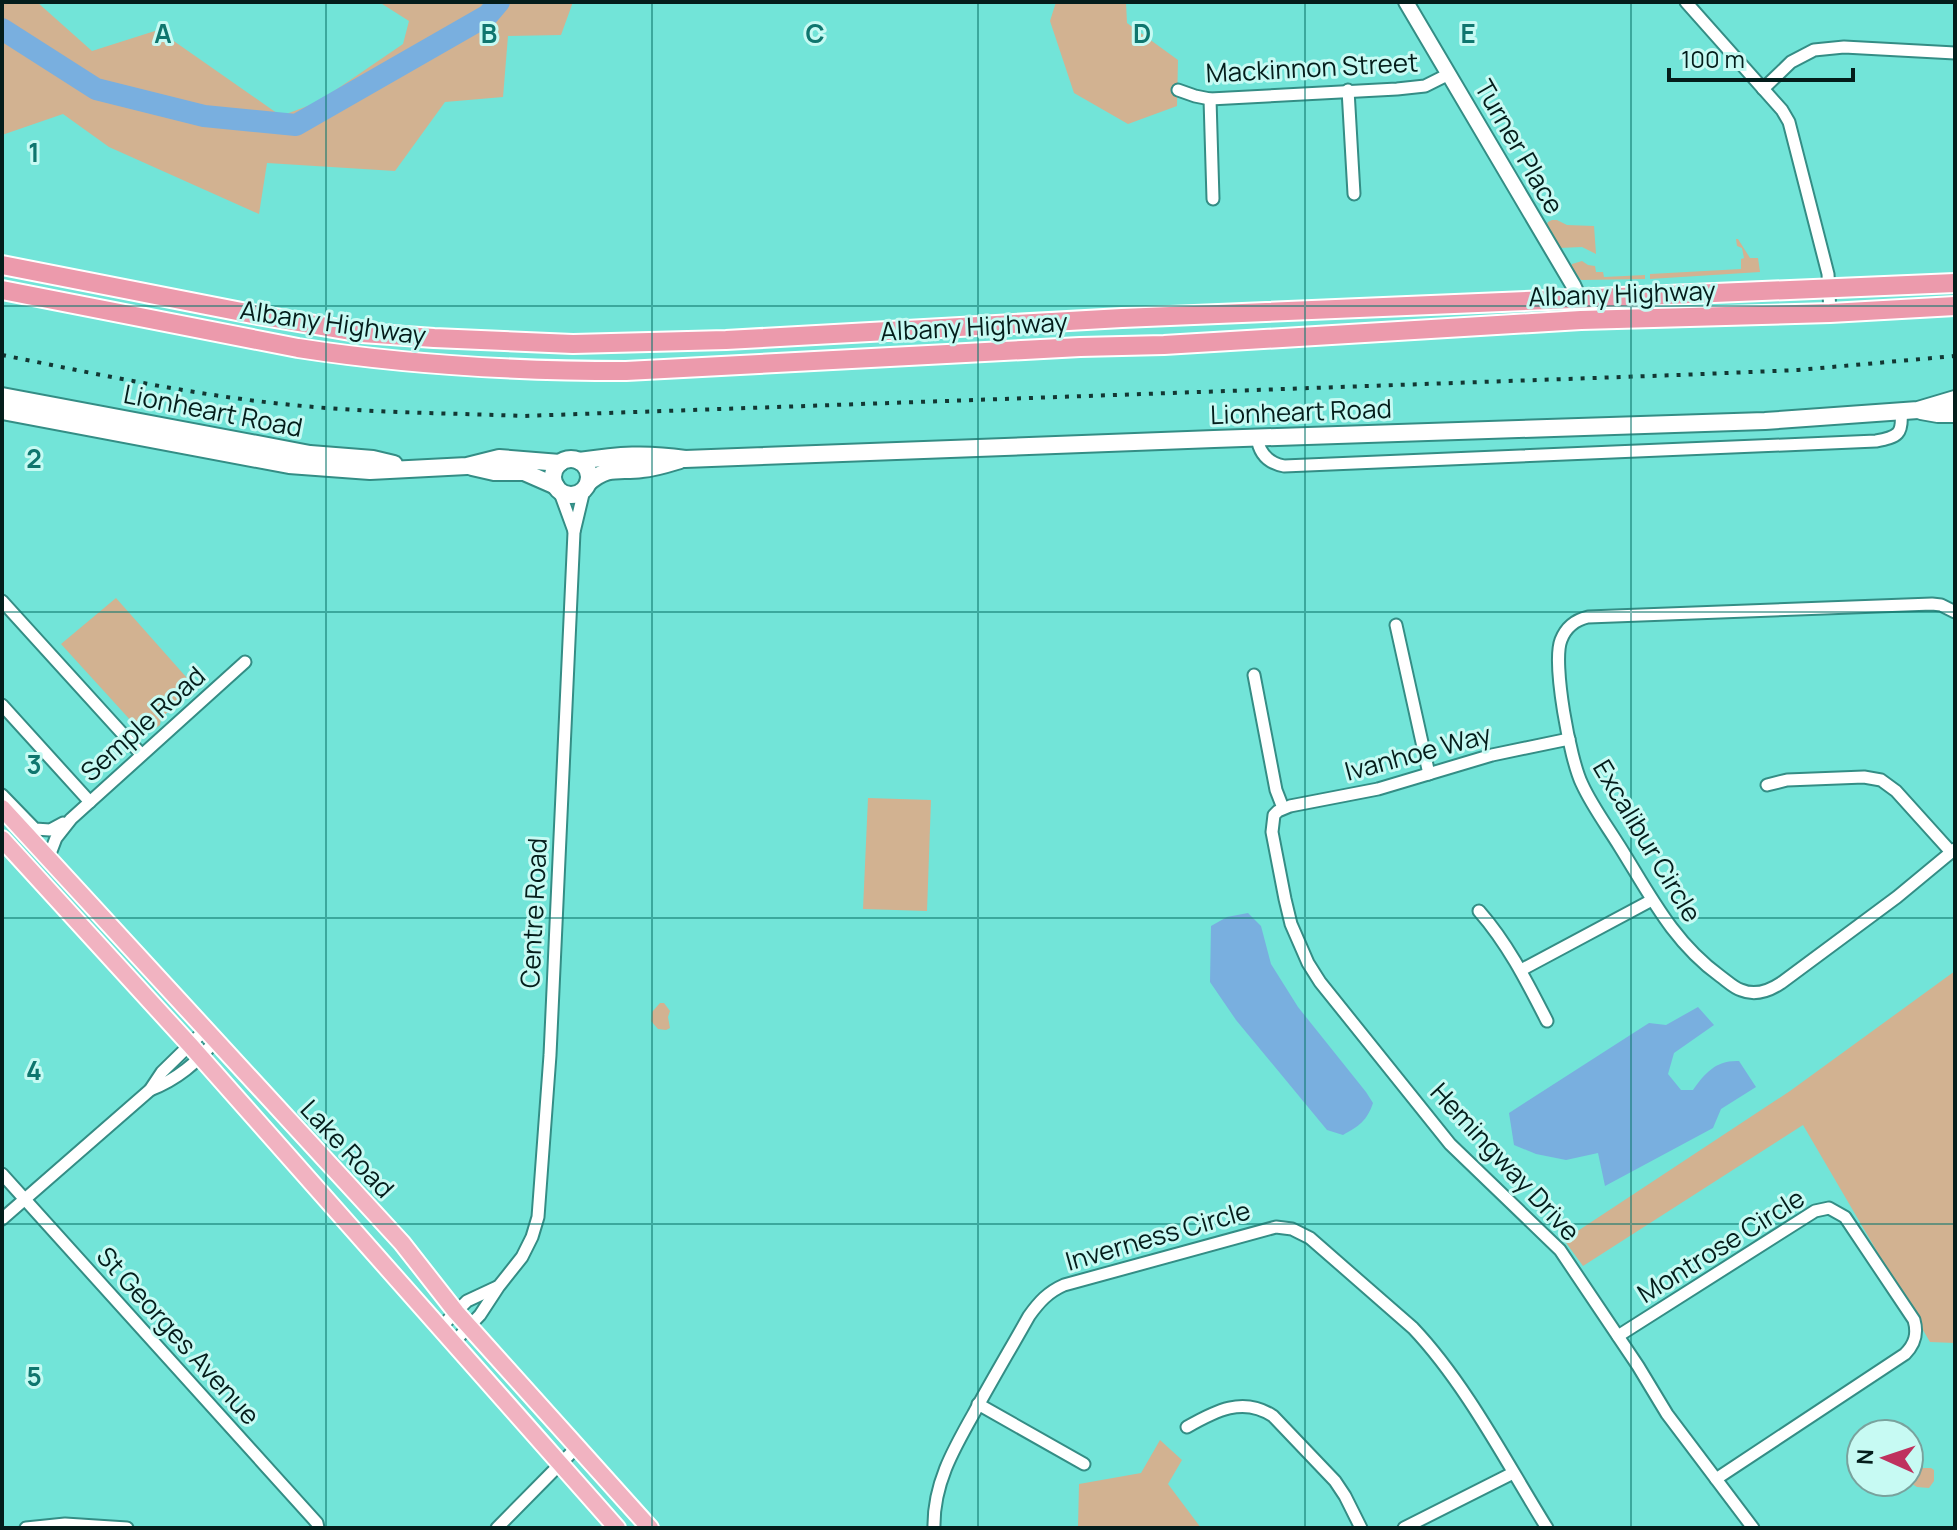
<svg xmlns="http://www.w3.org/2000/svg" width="1957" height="1530" viewBox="0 0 1957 1530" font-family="Manrope,sans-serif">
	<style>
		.green { fill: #d2b291 }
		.water { fill: #79afdf }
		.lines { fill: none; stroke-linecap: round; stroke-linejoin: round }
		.river { stroke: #79afdf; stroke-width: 22 }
		.minor-casing { stroke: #348d85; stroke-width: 15 }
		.tertiary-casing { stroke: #348d85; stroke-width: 18 }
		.secondary-casing { stroke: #348d85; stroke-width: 20 }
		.primary-casing { stroke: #fff; stroke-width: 20 }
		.trunk-casing { stroke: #fff; stroke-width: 22 }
		.minor { stroke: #fff; stroke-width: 11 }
		.tertiary { stroke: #fff; stroke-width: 14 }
		.secondary { stroke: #fff; stroke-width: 16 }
		.primary { stroke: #f1b3c1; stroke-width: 16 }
		.trunk { stroke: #ec9aac; stroke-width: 18 }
		.rail { stroke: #133834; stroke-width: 4; stroke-dasharray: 4 8; stroke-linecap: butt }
		.grid { fill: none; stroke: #0f766e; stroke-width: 2; stroke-opacity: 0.55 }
		.labels { text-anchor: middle; stroke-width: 6; stroke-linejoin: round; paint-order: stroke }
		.street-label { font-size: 26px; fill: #041d1b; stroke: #c7faf3 }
		.grid-label { font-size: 26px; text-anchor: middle; font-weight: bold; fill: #0f766e; stroke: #c7faf3; stroke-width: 6; stroke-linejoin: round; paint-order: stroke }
	</style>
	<rect width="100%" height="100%" fill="#72e4d8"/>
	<g class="green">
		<path d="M 2,2 L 37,2 L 92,51 L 158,30 L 281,116 L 318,102 L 403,44 L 409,21 L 379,2 L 573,2 L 561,35 L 508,36 L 503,97 L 445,102 L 395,171 L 267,163 L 259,214 L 109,147 L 63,114 L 2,135 Z"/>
		<path d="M 1056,2 L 1126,2 L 1127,23 L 1178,60 L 1177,106 L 1128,124 L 1074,93 L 1050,21 Z"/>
		<path d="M 1552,220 L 1557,220 L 1567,225 L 1594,226 L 1596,254 L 1582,247 L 1559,248 L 1546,226 L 1548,222 Z"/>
		<path d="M 1736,239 L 1738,239 L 1750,258 L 1758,258 L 1760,272 L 1650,279 L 1650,274 L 1741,269 L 1741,259 L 1744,258 L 1742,248 L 1737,246 Z"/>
		<path d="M 1582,261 L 1588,265 L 1595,266 L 1596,272 L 1603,272 L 1604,277 L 1645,275 L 1645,279 L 1581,280 L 1571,267 L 1572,264 Z"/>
		<path d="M 116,598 L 195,687 L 195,689 L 161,718 L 160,725 C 152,731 143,739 134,730 L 133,723 L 61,644 Z"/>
		<path d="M 868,798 L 931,800 L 927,911 L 863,909 Z"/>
		<path d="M 1955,971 L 1955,1343 L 1930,1342 L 1803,1125 L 1583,1266 L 1564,1240 L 1790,1091 Z"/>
		<path d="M 660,1003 L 664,1003 L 670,1011 L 668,1017 L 670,1028 L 666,1030 L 658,1029 L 651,1021 L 652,1012 Z"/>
		<path d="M 1160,1440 L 1182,1460 L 1168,1484 L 1201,1528 L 1078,1528 L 1079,1484 L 1141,1473 Z"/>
		<path d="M 1921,1468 L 1931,1468 L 1934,1470 L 1934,1481 L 1929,1488 L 1917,1487 L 1909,1482 L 1913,1473 Z"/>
	</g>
	<g class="water">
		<path d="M 1248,913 L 1261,926 L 1271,964 L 1298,1007 L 1366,1092 L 1373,1103 C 1367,1121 1359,1126 1343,1135 L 1327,1130 L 1236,1020 L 1210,982 L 1211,926 L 1227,917 Z"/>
		<path d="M 1698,1007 L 1714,1025 L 1674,1053 L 1668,1074 L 1681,1090 L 1693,1090 C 1705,1073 1716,1060 1739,1061 L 1756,1087 L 1721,1109 L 1713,1128 L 1605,1186 L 1598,1153 L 1566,1160 L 1536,1154 L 1514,1145 L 1509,1113 L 1649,1023 L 1666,1025 Z"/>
	</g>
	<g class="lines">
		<path class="river" d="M 2,29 L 96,89 L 204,116 L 296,125 L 488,15 L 499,2"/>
		<defs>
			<g id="minor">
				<path d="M 1686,2 L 1782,110 L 1789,122 L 1828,274 L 1830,313"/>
				<path d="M 1763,89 L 1791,62 L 1814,50 L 1844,47 L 1955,53"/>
				<path d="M 1178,90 L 1195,96 L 1210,99 L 1397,89 L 1425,86 L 1449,74"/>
				<path d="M 1348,90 L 1354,194"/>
				<path d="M 1210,99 L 1213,199"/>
				<path d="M 1257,437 C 1259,453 1268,463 1284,466 L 1876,441 C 1898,437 1903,434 1901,412"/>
				<path d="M 559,490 L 574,531"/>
				<path d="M 2,601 L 141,754"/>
				<path d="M 1955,612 L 1941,605 L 1932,604 L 1588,617 C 1575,620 1566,627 1561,640 C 1552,663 1570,760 1582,784 C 1592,806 1607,826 1620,847 C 1650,895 1673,942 1720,976 C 1727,981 1734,988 1741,990 C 1755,996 1769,991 1781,983 L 1897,897 L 1955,849"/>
				<path d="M 1396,625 L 1429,774"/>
				<path d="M 1254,675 L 1276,790 L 1283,808"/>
				<path d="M 2,705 L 90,802"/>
				<path d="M 1569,739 L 1492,755 L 1378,789 L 1290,806 L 1278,811 L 1274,815 L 1272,832 L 1285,899 L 1291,924 L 1308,963 L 1320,982 L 1450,1144 L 1560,1250 L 1638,1366 L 1667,1414 L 1753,1528"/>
				<path d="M 1767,785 L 1787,780 L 1864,777 L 1881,780 L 1896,791 L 1951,852"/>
				<path d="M 2,795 L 35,829 L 50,830 L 63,823"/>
				<path d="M 48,859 L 56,838 L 71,819 L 245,662"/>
				<path d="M 1479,911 C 1508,944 1527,982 1547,1021"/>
				<path d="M 1521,970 L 1652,900"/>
				<path d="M 150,1090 C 178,1079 196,1063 215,1041"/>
				<path d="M 2,1174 L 317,1523 L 318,1528"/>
				<path d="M 2,1219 L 150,1090 L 162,1072 L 205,1030"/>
				<path d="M 440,1328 L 467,1301 L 497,1287"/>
				<path d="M 1618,1336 L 1815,1211 L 1829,1208 L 1845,1217 L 1914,1320 C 1918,1334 1915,1344 1905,1354 L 1716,1479"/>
				<path d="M 453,1343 L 480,1315 L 499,1286 L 522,1257 L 532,1237 L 538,1217 L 550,1055 L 574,532 L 584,490"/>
				<path d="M 978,1404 L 1084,1464"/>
				<path d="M 1187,1427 C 1215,1411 1243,1396 1273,1416 L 1335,1481 L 1345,1496 L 1361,1528"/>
				<path d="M 26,1528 L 65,1524 L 127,1528"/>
				<path d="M 497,1528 L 577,1447"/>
				<path d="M 934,1528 C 933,1485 953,1450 974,1413 C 992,1380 1011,1348 1029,1316 C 1039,1302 1048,1292 1064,1285 L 1276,1227 L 1292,1229 L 1310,1238 L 1413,1328 C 1466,1384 1506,1462 1547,1528"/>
				<path d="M 1404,1528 L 1513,1473"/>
			</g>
			<path id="tertiary" d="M 1406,2 L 1573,285 L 1579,298 L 1581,320"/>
			<g id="secondary">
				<path d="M 2,396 L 310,454 L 373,459 L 394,464"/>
				<path d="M 2,411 L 289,465 L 370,471 L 467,466 L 499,458 L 560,463"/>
				<path d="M 1921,411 L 1938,414 L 1955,414"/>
				<circle cx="571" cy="477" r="18"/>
				<path d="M 579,461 C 619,455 646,453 685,459 L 1214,439 L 1765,421 L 1918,410 L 1955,399"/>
				<path d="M 472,467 L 494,472 L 524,472 L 556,486"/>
				<path d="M 588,483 C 609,465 618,472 642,469 C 655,468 667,464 680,460"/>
			</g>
			<g id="primary">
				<path d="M 2,808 L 402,1243 L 456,1312 L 650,1528"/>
				<path d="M 2,839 L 190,1045 L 617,1528"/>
			</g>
			<g id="trunk">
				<path d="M 2,265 L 252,314 L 362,333 L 434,338 L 573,344 L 726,340 L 1122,318 L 1955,283"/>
				<path d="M 2,290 L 298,348 C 407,365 516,371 626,371 L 1080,347 L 1164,345 L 1581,320 L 1830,313 L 1955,306"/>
			</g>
		</defs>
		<use href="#minor" class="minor-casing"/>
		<use href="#tertiary" class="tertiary-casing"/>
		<use href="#secondary" class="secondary-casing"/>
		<use href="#primary" class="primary-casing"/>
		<use href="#trunk" class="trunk-casing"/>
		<use href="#minor" class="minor"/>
		<use href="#tertiary" class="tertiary"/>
		<use href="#secondary" class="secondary"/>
		<use href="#primary" class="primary"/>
		<use href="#trunk" class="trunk"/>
		<path class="rail" d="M 2,355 C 102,375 202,397 303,406 C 376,413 450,413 523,416 L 1678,375 L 1798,370 L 1955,356"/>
	</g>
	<path class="grid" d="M 326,2 L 326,1528M 652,2 L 652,1528M 978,2 L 978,1528M 1305,2 L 1305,1528M 1631,2 L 1631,1528M 2,306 L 1955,306M 2,612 L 1955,612M 2,918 L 1955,918M 2,1224 L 1955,1224"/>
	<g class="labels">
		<g class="street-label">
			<text transform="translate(1312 68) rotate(-3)" y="9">Mackinnon Street</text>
			<text transform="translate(1519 147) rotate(60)" y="9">Turner Place</text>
			<text transform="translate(1622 294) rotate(-2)" y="9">Albany Highway</text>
			<text transform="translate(333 323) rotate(8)" y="9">Albany Highway</text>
			<text transform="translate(974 327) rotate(-3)" y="9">Albany Highway</text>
			<text transform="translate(213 411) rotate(11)" y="9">Lionheart Road</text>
			<text transform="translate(1301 412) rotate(-2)" y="9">Lionheart Road</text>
			<text transform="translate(143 724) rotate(-42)" y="9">Semple Road</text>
			<text transform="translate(1418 753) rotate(-15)" y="9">Ivanhoe Way</text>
			<text transform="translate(1647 841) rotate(59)" y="9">Excalibur Circle</text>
			<text transform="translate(534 913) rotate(-87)" y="9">Centre Road</text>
			<text transform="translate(347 1149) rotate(47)" y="9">Lake Road</text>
			<text transform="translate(1505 1162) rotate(47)" y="9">Hemingway Drive</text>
			<text transform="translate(1158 1236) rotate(-16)" y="9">Inverness Circle</text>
			<text transform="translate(1721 1246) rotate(-32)" y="9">Montrose Circle</text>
			<text transform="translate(178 1336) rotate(48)" y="9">St Georges Avenue</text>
		</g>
	</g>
	<g class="grid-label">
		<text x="163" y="43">A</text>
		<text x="489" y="43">B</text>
		<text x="815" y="43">C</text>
		<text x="1142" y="43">D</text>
		<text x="1468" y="43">E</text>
		<text x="34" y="162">1</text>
		<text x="34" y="468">2</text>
		<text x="34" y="774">3</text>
		<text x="34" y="1080">4</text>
		<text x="34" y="1386">5</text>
	</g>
	<rect width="1957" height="1530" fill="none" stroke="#041d1b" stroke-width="8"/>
	<g transform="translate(1885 1458) rotate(273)"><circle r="38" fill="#c7faf3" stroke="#79a29d" stroke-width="2"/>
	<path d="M0-6L14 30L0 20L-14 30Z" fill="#bf315e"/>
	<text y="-12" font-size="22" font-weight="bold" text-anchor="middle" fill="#041d1b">N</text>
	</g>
	<path d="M1669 68v12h184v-12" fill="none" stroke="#041d1b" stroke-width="4"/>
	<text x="1681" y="68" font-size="24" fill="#041d1b" stroke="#c7faf3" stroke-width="6" paint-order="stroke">100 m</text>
</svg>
